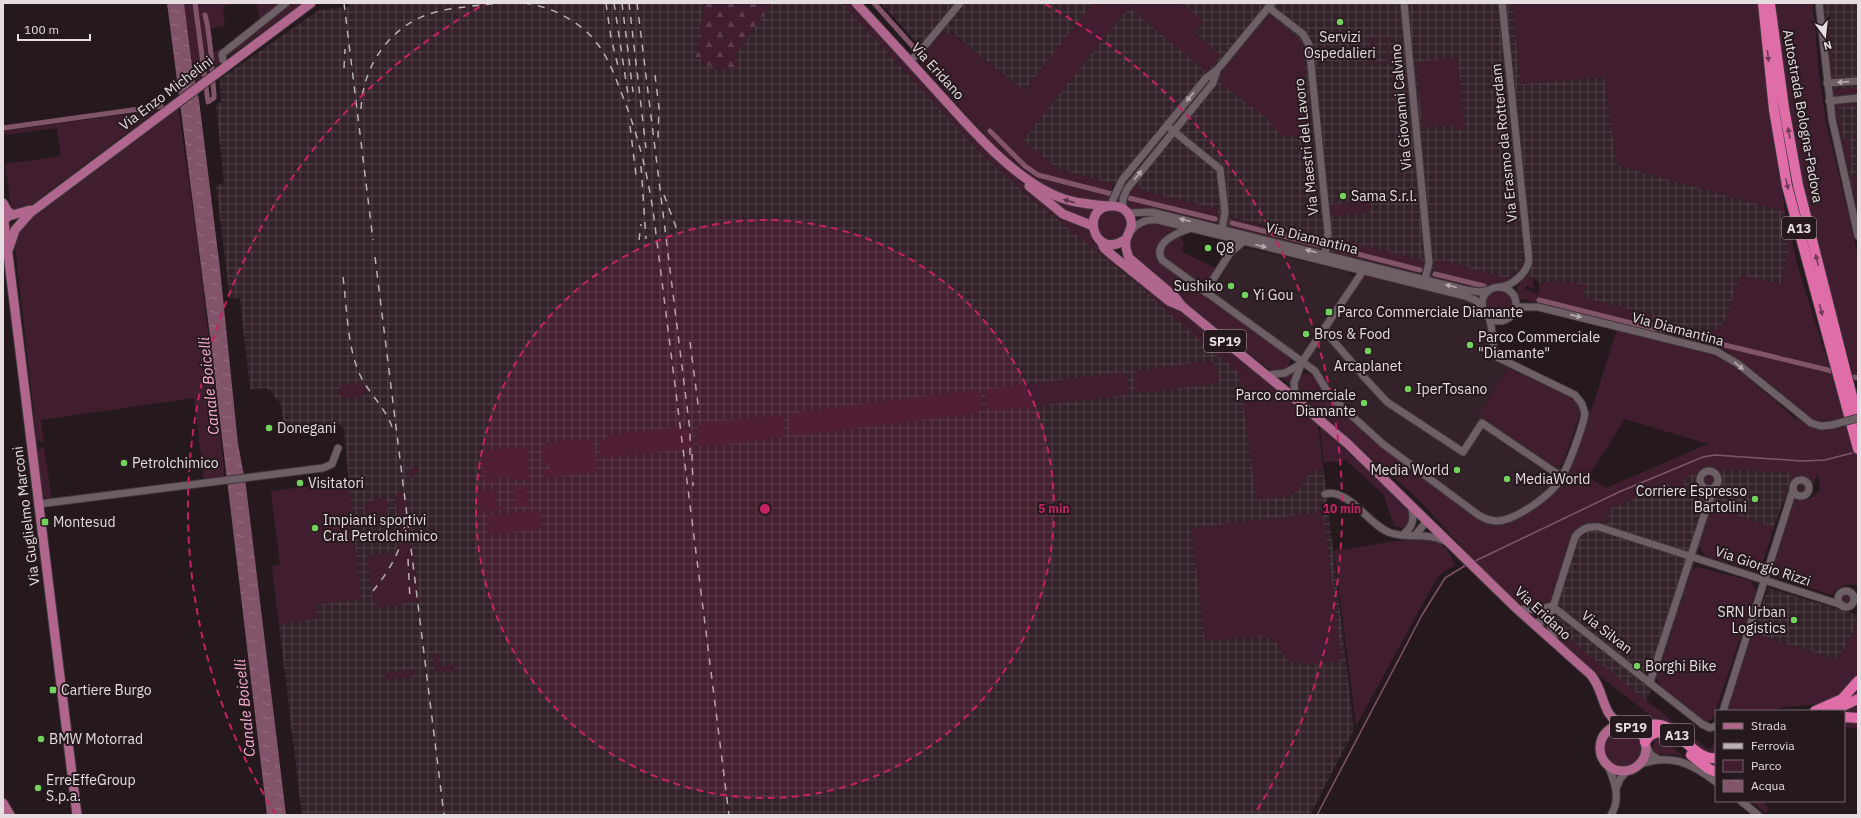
<svg xmlns="http://www.w3.org/2000/svg" width="1861" height="818" viewBox="0 0 1861 818" font-family="'IBM Plex Sans',sans-serif">
	<style>
		.built { fill: #34222a }
		.industrial { fill: url(#industrial-grid) }
		.green { fill: #401e2f; fill-rule: evenodd }
		.forest { fill: url(#forest-firs) }
		.water { fill: url(#water-ripples) }
		.lines { fill: none; stroke-linecap: round; stroke-linejoin: round }
		.stream { stroke: #82546a; stroke-width: 1.5 }
		.canal { stroke: #82546a; stroke-width: 5 }
		.minor-casing { stroke: #3d3538; stroke-width: 9 }
		.major-casing { stroke: #3d3538; stroke-width: 11 }
		.highway-casing { stroke: #3d3538; stroke-width: 12 }
		.minor { stroke: #6d5f65; stroke-width: 7 }
		.major { stroke: #b1678d; stroke-width: 9 }
		.highway { stroke: #df6da8; stroke-width: 10 }
		.rail { stroke: #bab1b5; stroke-width: 1.5; stroke-dasharray: 7 7; stroke-linecap: butt }
		.minor-bridge-casing { stroke: #3d3538; stroke-width: 9; stroke-linecap: butt }
		.minor-bridge { stroke: #6d5f65; stroke-width: 7 }
		.oneway { fill: #6f3b55 }
		.oneway2 { fill: #b5abaf }
		.oneway3 { fill: #563445 }
		.ring { fill: none; stroke: #c42262; stroke-width: 2; stroke-dasharray: 7 5 }
		.poi-dot { fill: #73d25c; stroke: #25191e; stroke-width: 1.5 }
		.labels { text-anchor: middle; stroke-width: 4; stroke-linejoin: round; paint-order: stroke }
		.shield { fill: #25191e; stroke: #aba2a6; stroke-width: 1 }
		.shield-label { font-size: 13px; font-weight: bold; fill: #e5dde0 }
		.poi-label { font-size: 14px; fill: #e5dde0; stroke: #25191e; text-anchor: start }
		.street-label { font-size: 14px; fill: #e5dde0; stroke: #25191e }
		.water-label { font-size: 15px; font-style: italic; fill: #ffb3d6; stroke: #25191e }
		.centre { fill: #c42262; stroke: #25191e; stroke-width: 2 }
		.ring-label { font-size: 12px; text-anchor: middle; font-weight: bold; fill: #c42262; stroke: #25191e; stroke-width: 4; stroke-linejoin: round; paint-order: stroke }
	</style>
	<defs>
		<pattern id="industrial-grid" width="8" height="8" patternUnits="userSpaceOnUse"><rect width="8" height="8" fill="#34222a"/><path d="M0 4h8M4 0v8" fill="none" stroke="#514249"/></pattern>
		<pattern id="forest-firs" width="22" height="20" patternUnits="userSpaceOnUse"><rect width="22" height="20" fill="#401e2f"/><path d="M5 1l3.5 6h-7zM16 11l3.5 6h-7z" fill="#5b3e4d"/></pattern>
		<pattern id="water-ripples" width="26" height="14" patternUnits="userSpaceOnUse"><rect width="26" height="14" fill="#82546a"/><path d="M2 4q2-2 4 0t4 0M15 11q2-2 4 0t4 0" fill="none" stroke="#946c7f"/></pattern>
	</defs>
	<rect width="100%" height="100%" fill="#25191e"/>
	<path class="built" d="M 1246,248 L 1349,272 L 1348,275 L 1362,278 L 1371,281 L 1372,278 L 1464,300 L 1473,304 L 1486,322 L 1489,331 L 1489,349 L 1494,356 L 1508,368 L 1478,416 L 1552,465 L 1559,466 L 1568,473 L 1565,479 L 1537,506 L 1496,523 L 1392,455 L 1316,378 L 1285,352 L 1276,348 L 1208,297 L 1231,256 L 1238,249 Z"/>
	<g class="industrial">
		<path d="M 348,3 L 704,3 L 696,56 L 736,54 L 772,3 L 842,3 L 980,152 L 1023,191 L 1319,432 L 1354,730 L 1310,815 L 302,815 L 272,566 L 280,564 L 271,491 L 349,482 L 344,429 L 339,424 L 317,427 L 317,430 L 285,434 L 281,404 L 267,388 L 250,389 L 240,298 L 230,299 L 216,185 L 224,184 L 216,104 L 221,102 L 220,79 L 319,10 L 349,7 Z"/>
		<path d="M 881,3 L 1093,3 L 1094,4 L 1024,91 L 951,32 L 946,36 L 941,33 L 925,52 Z"/>
		<path d="M 1180,3 L 1512,3 L 1521,84 L 1604,77 L 1617,165 L 1785,212 L 1788,254 L 1781,284 L 1741,276 L 1734,293 L 1728,316 L 1722,326 L 1715,331 L 1704,334 L 1683,331 L 1681,339 L 1648,331 L 1652,315 L 1581,297 L 1587,286 L 1560,281 L 1539,283 L 1532,277 L 1526,275 L 1523,267 L 1525,259 L 1523,251 L 1523,263 L 1521,267 L 1509,277 L 1505,278 L 1435,270 L 1433,278 L 1420,275 L 1423,267 L 1334,238 L 1332,253 L 1319,250 L 1321,239 L 1260,224 L 1233,218 L 1229,228 L 1215,225 L 1217,209 L 1144,191 L 1136,184 L 1113,184 L 1058,169 L 1022,140 L 1129,7 L 1207,72 L 1220,55 L 1195,33 L 1204,22 Z"/>
		<path d="M 1822,3 L 1858,3 L 1858,214 L 1831,92 Z"/>
		<path d="M 1706,469 L 1714,470 L 1720,478 L 1724,469 L 1793,473 L 1774,527 L 1712,508 L 1657,678 L 1646,701 L 1550,624 L 1547,605 L 1550,601 L 1569,541 L 1576,530 L 1586,524 L 1605,525 L 1609,509 L 1667,484 Z"/>
		<path d="M 1768,588 L 1858,615 L 1852,635 L 1838,660 L 1753,633 Z"/>
	</g>
	<g class="green">
		<path d="M 184,3 L 237,3 L 223,6 L 225,26 L 210,28 L 207,14 L 202,15 L 206,30 L 208,53 L 214,53 L 219,49 L 221,62 L 195,82 Z"/>
		<path d="M 256,3 L 281,3 L 260,20 Z"/>
		<path d="M 293,3 L 303,3 L 225,59 L 225,56 Z"/>
		<path d="M 842,3 L 850,3 L 954,118 L 993,157 L 1026,186 L 1087,227 L 1093,242 L 1282,393 L 1318,425 L 1323,469 L 1310,472 L 1307,479 L 1302,480 L 1303,487 L 1290,496 L 1258,500 L 1256,498 L 1239,373 L 1224,359 L 1217,356 L 1135,282 L 1039,205 L 980,152 ZM 1180,318 L 1282,401 L 1180,319 Z"/>
		<path d="M 1093,3 L 1180,3 L 1204,22 L 1195,33 L 1220,55 L 1207,72 L 1129,7 L 1023,140 L 1058,169 L 1113,184 L 1110,198 C 1104,205 1092,202 1084,200 C 1077,198 1070,197 1063,195 C 1013,174 955,101 918,60 L 941,33 L 946,36 L 950,32 L 1024,91 Z"/>
		<path d="M 1512,3 L 1760,3 L 1762,56 L 1785,212 L 1799,271 L 1832,375 L 1844,418 C 1825,424 1820,425 1803,416 L 1727,351 L 1681,339 L 1683,331 C 1690,332 1698,334 1705,333 C 1727,331 1728,310 1734,293 C 1736,287 1739,281 1741,275 L 1781,284 L 1788,254 L 1785,212 L 1617,165 L 1604,77 L 1521,84 Z"/>
		<path d="M 1775,3 L 1813,3 L 1819,75 L 1826,121 L 1858,256 L 1858,376 L 1853,375 L 1806,202 L 1793,134 Z"/>
		<path d="M 1269,14 L 1298,38 L 1302,44 L 1311,134 L 1282,136 L 1265,117 L 1219,82 L 1221,73 Z"/>
		<path d="M 1826,27 L 1828,27 L 1834,77 L 1852,76 L 1852,78 L 1831,80 Z"/>
		<path d="M 1386,36 L 1391,39 L 1388,40 L 1390,60 L 1402,58 L 1402,62 L 1386,64 L 1385,60 L 1388,60 L 1386,40 L 1383,40 Z"/>
		<path d="M 1372,37 L 1376,37 L 1378,41 L 1375,41 L 1376,61 L 1380,61 L 1381,64 L 1369,65 L 1367,45 L 1370,45 L 1369,41 Z"/>
		<path d="M 1458,57 L 1465,129 L 1455,130 L 1454,125 L 1423,128 L 1416,62 Z"/>
		<path d="M 1203,84 L 1207,88 L 1178,124 L 1173,120 Z"/>
		<path d="M 1858,87 L 1858,93 L 1834,95 L 1834,89 Z"/>
		<path d="M 1852,104 L 1853,106 L 1838,107 L 1843,134 L 1840,134 L 1835,105 Z"/>
		<path d="M 178,107 L 197,239 L 225,477 L 204,480 L 194,398 L 41,420 L 44,442 L 37,441 L 15,246 L 15,235 L 29,219 Z"/>
		<path d="M 157,110 L 27,208 L 15,210 L 11,207 L 5,164 L 61,156 L 57,128 L 3,135 L 3,131 Z"/>
		<path d="M 1159,137 L 1165,141 L 1133,180 L 1127,176 Z"/>
		<path d="M 1841,138 L 1849,138 L 1852,165 L 1847,166 Z"/>
		<path d="M 1853,176 L 1858,178 L 1857,205 L 1851,177 Z"/>
		<path d="M 1136,184 L 1144,191 L 1217,209 L 1215,225 L 1147,208 L 1129,209 C 1125,200 1129,190 1136,184 Z"/>
		<path d="M 1050,196 L 1102,207 L 1090,220 L 1067,213 L 1048,198 Z"/>
		<path d="M 1369,201 L 1370,212 L 1331,216 L 1330,205 Z"/>
		<path d="M 1111,208 L 1127,215 L 1129,231 L 1111,243 L 1097,234 C 1097,218 1095,215 1111,208 Z"/>
		<path d="M 1232,218 L 1321,240 L 1319,250 L 1229,228 Z"/>
		<path d="M 1151,223 L 1178,229 L 1178,231 L 1169,235 L 1160,247 L 1163,263 L 1289,356 L 1290,362 L 1286,370 L 1273,371 L 1266,367 L 1140,266 C 1128,252 1126,244 1137,228 Z"/>
		<path d="M 1179,235 L 1184,244 L 1182,252 L 1216,268 L 1206,283 L 1200,285 L 1164,260 C 1162,249 1167,245 1173,237 Z"/>
		<path d="M 1334,238 L 1422,260 L 1423,267 L 1420,275 L 1332,253 Z"/>
		<path d="M 1223,239 C 1233,246 1225,255 1219,263 L 1225,249 L 1221,244 Z"/>
		<path d="M 1523,250 L 1524,250 L 1525,259 L 1520,271 L 1511,281 L 1502,284 L 1477,290 L 1433,278 L 1435,261 L 1442,260 L 1505,278 C 1518,275 1525,263 1523,250 Z"/>
		<path d="M 1369,275 L 1474,302 L 1488,321 L 1491,330 L 1490,348 L 1494,356 C 1486,351 1491,339 1489,330 C 1487,317 1476,304 1464,300 L 1372,278 L 1371,281 L 1362,278 Z"/>
		<path d="M 1526,275 L 1532,277 L 1534,289 L 1527,286 L 1525,289 L 1538,295 L 1539,283 L 1560,281 L 1587,285 L 1581,297 L 1652,315 L 1648,331 L 1517,298 L 1517,287 Z"/>
		<circle cx="1499" cy="304" r="15"/>
		<path d="M 1617,329 L 1715,353 L 1731,363 L 1792,416 L 1809,426 L 1826,430 L 1846,426 L 1852,451 L 1858,451 L 1858,586 C 1846,582 1840,586 1832,595 L 1780,579 L 1773,570 L 1794,499 C 1806,502 1812,499 1820,490 L 1818,473 L 1812,487 L 1807,479 C 1792,473 1789,492 1786,502 L 1783,501 L 1792,473 L 1724,469 L 1720,479 L 1714,470 L 1703,470 L 1684,478 L 1684,488 L 1667,484 L 1609,509 L 1605,525 C 1588,523 1577,525 1569,541 L 1550,601 L 1543,607 L 1524,607 L 1481,568 L 1419,500 L 1303,397 L 1297,387 L 1296,380 C 1310,363 1321,385 1327,396 L 1473,514 L 1500,523 L 1558,487 L 1565,479 L 1595,399 ZM 1625,419 L 1708,444 L 1606,488 L 1588,477 Z"/>
		<path d="M 1208,361 C 1218,363 1218,371 1219,379 L 1216,384 L 1140,393 L 1135,390 L 1133,376 L 1137,371 Z"/>
		<path d="M 1508,368 L 1572,398 L 1579,406 L 1580,414 L 1563,463 L 1559,466 L 1552,465 L 1478,416 Z"/>
		<path d="M 1295,371 L 1292,386 L 1281,377 Z"/>
		<path d="M 1123,372 L 1128,377 L 1129,391 L 1126,395 L 992,411 L 987,408 L 985,394 L 989,389 Z"/>
		<path d="M 362,382 L 367,391 L 363,396 L 345,398 L 339,395 L 339,389 L 343,384 Z"/>
		<path d="M 973,390 L 978,391 L 981,395 L 982,409 L 978,413 L 794,436 L 790,432 L 789,416 L 792,413 Z"/>
		<path d="M 779,415 L 783,419 L 785,433 L 783,437 L 703,447 L 698,444 L 696,431 L 701,423 Z"/>
		<path d="M 685,426 L 691,428 L 694,445 L 688,449 L 604,458 L 601,454 L 599,441 L 608,438 L 607,435 Z"/>
		<path d="M 1320,427 L 1401,501 L 1411,516 L 1407,526 L 1402,528 L 1394,526 L 1384,495 L 1346,460 L 1324,463 Z"/>
		<path d="M 586,438 C 598,443 596,461 597,472 L 546,478 L 542,476 L 544,470 L 550,469 L 548,464 L 543,464 L 542,447 L 546,443 Z"/>
		<path d="M 524,446 L 527,450 L 529,478 C 512,486 510,467 490,484 L 485,483 L 481,453 L 484,451 Z"/>
		<path d="M 44,447 L 52,500 L 46,499 L 43,493 L 37,453 L 40,448 Z"/>
		<path d="M 413,467 L 418,467 L 419,471 L 410,478 L 410,470 Z"/>
		<circle cx="1709" cy="480" r="8"/>
		<circle cx="1801" cy="488" r="7"/>
		<path d="M 349,482 L 361,599 L 316,605 L 318,619 L 279,624 L 272,566 L 280,564 L 271,491 Z"/>
		<path d="M 528,485 L 526,486 L 528,505 L 538,505 L 510,508 L 508,506 L 516,505 L 514,491 L 510,491 L 511,487 Z"/>
		<path d="M 496,489 L 499,492 L 495,493 L 496,507 L 505,506 L 504,509 L 480,513 L 477,491 Z"/>
		<path d="M 403,491 L 407,496 L 406,497 L 407,512 L 420,601 L 379,608 L 373,601 L 367,556 L 395,552 L 400,539 L 395,497 L 398,492 Z"/>
		<path d="M 381,498 C 397,501 387,521 367,516 L 364,509 L 366,502 Z"/>
		<path d="M 1712,508 L 1774,527 L 1762,565 L 1756,571 L 1705,556 L 1700,546 Z"/>
		<path d="M 537,510 L 541,513 L 542,525 L 540,529 L 488,535 L 486,516 Z"/>
		<path d="M 1323,512 L 1342,660 L 1308,665 L 1287,660 L 1276,642 L 1264,636 L 1205,641 L 1191,528 Z"/>
		<path d="M 1421,538 C 1441,542 1447,545 1455,565 L 1438,576 L 1356,726 L 1334,551 L 1388,542 Z"/>
		<path d="M 1698,567 L 1751,581 L 1756,591 L 1714,716 L 1707,723 L 1660,686 L 1657,678 L 1692,570 Z"/>
		<circle cx="1847" cy="599" r="7"/>
		<path d="M 1858,616 L 1858,729 L 1844,727 L 1844,711 L 1822,711 L 1818,704 L 1786,707 L 1768,711 L 1726,711 L 1753,633 L 1838,660 L 1852,635 Z"/>
		<path d="M 1550,624 L 1709,750 L 1716,742 L 1716,756 L 1711,756 L 1656,720 L 1595,672 L 1554,636 Z"/>
		<path d="M 436,653 L 438,653 L 440,666 L 454,664 L 455,671 L 436,673 L 433,657 Z"/>
		<path d="M 415,669 L 414,676 L 385,680 L 384,673 Z"/>
		<circle cx="1623" cy="748" r="18"/>
		<path d="M 1654,738 L 1660,738 L 1686,758 L 1678,755 L 1656,754 L 1653,751 Z"/>
		<path d="M 1751,801 L 1763,801 L 1769,810 L 1765,813 Z"/>
	</g>
	<path class="forest" d="M 704,3 L 772,3 L 736,54 L 738,68 L 715,69 L 696,57 Z"/>
	<path class="water" d="M 167,3 L 184,3 L 193,73 L 199,100 L 220,269 L 238,444 L 246,486 L 286,815 L 267,815 L 208,320 Z"/>
	<g class="lines">
		<g class="stream">
			<path d="M 1473,562 L 1619,492 L 1703,457 L 1715,455 L 1802,461 L 1825,460 L 1852,453"/>
			<path d="M 1317,815 L 1422,615 L 1445,578 L 1466,565"/>
		</g>
		<g class="canal">
			<path d="M 195,3 L 208,102 L 214,98 L 214,94 C 211,67 212,41 205,15"/>
			<path d="M 874,3 L 916,50"/>
			<path d="M 3,128 L 161,106"/>
			<path d="M 990,131 L 1025,166 L 1038,175 L 1112,194"/>
			<path d="M 1129,198 L 1215,219"/>
			<path d="M 1232,223 L 1319,245"/>
			<path d="M 1334,248 L 1420,270"/>
			<path d="M 1435,274 L 1484,286"/>
			<path d="M 1539,300 L 1655,329"/>
			<path d="M 1683,335 L 1832,371"/>
			<path d="M 1853,377 L 1858,378"/>
		</g>
		<defs>
			<g id="minor">
				<path d="M 1404,3 L 1429,263 L 1425,279"/>
				<path d="M 1819,3 L 1832,119 L 1858,236"/>
				<path d="M 1268,7 L 1303,34 L 1309,45 L 1328,233 L 1325,254"/>
				<path d="M 223,60 L 222,54 L 286,3"/>
				<path d="M 910,61 L 922,49 L 960,3"/>
				<path d="M 1827,83 L 1858,81"/>
				<path d="M 1829,101 L 1858,98"/>
				<path d="M 1171,129 L 1220,169 L 1225,212 L 1222,229"/>
				<path d="M 1110,206 L 1122,180 L 1206,78 L 1217,70 L 1272,3"/>
				<path d="M 1123,209 L 1123,199 L 1127,189 L 1213,83 L 1217,70"/>
				<path d="M 1128,213 L 1152,212 L 1466,290 L 1480,292 L 1489,290"/>
				<path d="M 1192,228 C 1179,232 1152,242 1162,260 L 1315,371 L 1330,396 L 1383,444 L 1477,514 C 1483,518 1490,521 1497,521 C 1516,520 1550,496 1560,480 C 1568,468 1582,429 1585,414 L 1582,404 L 1575,395 L 1497,357 C 1491,349 1494,330 1489,318"/>
				<path d="M 1131,231 C 1138,222 1147,219 1158,220 L 1465,296 L 1475,300 L 1482,306"/>
				<path d="M 1501,287 C 1513,285 1527,273 1529,260 L 1502,3"/>
				<circle cx="1499" cy="304" r="17"/>
				<path d="M 1205,292 L 1230,253 L 1244,241"/>
				<path d="M 1516,307 L 1538,307 L 1716,351 L 1738,364 L 1811,423 L 1821,426 L 1832,425"/>
				<path d="M 1324,330 L 1362,374"/>
				<path d="M 1267,375 L 1285,373 L 1301,364"/>
				<path d="M 1363,376 L 1387,402 L 1463,452 L 1482,423 L 1562,477"/>
				<path d="M 1298,401 L 1295,393 L 1294,383 L 1302,362 L 1363,271"/>
				<circle cx="1709" cy="480" r="9"/>
				<circle cx="1801" cy="488" r="8"/>
				<path d="M 1325,494 C 1348,487 1369,526 1391,533 C 1408,539 1426,532 1445,541"/>
				<path d="M 39,504 L 323,468 L 332,464 L 338,448"/>
				<path d="M 1416,534 L 1427,521"/>
				<path d="M 1403,535 C 1413,526 1415,519 1411,506"/>
				<circle cx="1846" cy="599" r="8"/>
				<path d="M 1552,606 L 1702,724 L 1710,728 L 1716,726"/>
				<path d="M 1517,609 L 1537,610 L 1552,606"/>
				<path d="M 1533,623 L 1543,621 L 1550,615"/>
				<path d="M 1555,643 L 1549,620 L 1575,537 C 1581,528 1589,526 1599,527 L 1842,605"/>
				<path d="M 1650,682 L 1707,506 L 1716,485"/>
				<path d="M 1723,711 L 1793,490"/>
				<path d="M 1646,745 L 1651,755 L 1658,759"/>
				<path d="M 1638,765 C 1670,753 1690,762 1716,782"/>
				<path d="M 1608,766 C 1615,782 1621,799 1611,815"/>
				<path d="M 1616,789 L 1620,779 L 1627,771"/>
				<path d="M 1741,801 L 1758,815"/>
			</g>
			<g id="major">
				<path d="M 856,3 C 885,34 914,66 943,98 C 972,130 1011,175 1052,194 C 1070,203 1088,204 1108,206"/>
				<path d="M 1029,186 L 1063,214 L 1093,226"/>
				<path d="M 3,203 L 8,212 L 12,214"/>
				<path d="M 3,213 L 77,815"/>
				<path d="M 4,220 L 9,216 L 30,210"/>
				<path d="M 1126,239 C 1093,263 1079,204 1113,206 C 1120,206 1127,210 1130,217 C 1134,227 1128,232 1126,240 C 1125,246 1127,253 1129,258 L 1175,297 L 1181,305"/>
				<path d="M 1101,241 L 1104,248 L 1112,255 L 1169,301 L 1183,307 L 1287,392 L 1348,444 L 1517,609 L 1591,675 C 1606,693 1600,715 1623,725"/>
				<path d="M 9,248 L 15,230 L 30,213 L 311,3"/>
				<circle cx="1623" cy="748" r="23"/>
				<path d="M 3,803 L 10,815"/>
			</g>
			<g id="highway">
				<path d="M 1763,3 L 1774,110 L 1787,186 L 1858,449"/>
				<path d="M 1770,4 L 1784,108 L 1798,185 L 1858,420"/>
				<path d="M 1836,709 L 1858,699"/>
				<path d="M 1815,711 L 1842,699 L 1858,681"/>
				<path d="M 1844,717 L 1858,718"/>
				<path d="M 1635,728 C 1643,726 1652,723 1660,725 C 1680,729 1695,761 1716,758"/>
				<path d="M 1645,742 C 1651,731 1660,730 1669,737"/>
				<path d="M 1691,755 L 1709,769 L 1716,772"/>
			</g>
		</defs>
		<use href="#minor" class="minor-casing"/>
		<use href="#major" class="major-casing"/>
		<use href="#highway" class="highway-casing"/>
		<use href="#minor" class="minor"/>
		<use href="#major" class="major"/>
		<use href="#highway" class="highway"/>
		<g class="rail">
			<path d="M 344,3 L 373,240"/>
			<path d="M 524,3 C 548,6 571,17 589,34 C 604,49 612,68 619,87 C 638,133 649,177 655,226 L 729,815"/>
			<path d="M 606,3 L 611,38 L 619,70"/>
			<path d="M 614,3 L 629,101"/>
			<path d="M 622,3 L 633,92"/>
			<path d="M 629,3 L 646,148"/>
			<path d="M 637,3 L 690,431 L 690,461"/>
			<path d="M 344,68 L 345,49"/>
			<path d="M 655,75 L 659,108 L 658,139"/>
			<path d="M 361,109 C 363,62 394,21 440,11 C 458,7 477,6 496,3"/>
			<path d="M 630,126 L 636,175"/>
			<path d="M 641,166 L 646,239"/>
			<path d="M 664,195 L 677,230"/>
			<path d="M 639,240 L 641,224"/>
			<path d="M 375,257 L 444,815"/>
			<path d="M 343,277 C 347,307 347,347 360,375 C 369,394 387,409 393,430"/>
			<path d="M 690,342 L 699,412"/>
			<path d="M 692,454 L 693,486"/>
			<path d="M 408,559 L 410,600"/>
			<path d="M 373,591 C 389,571 404,547 405,521"/>
		</g>
		<defs>
			<path id="minor-bridge" d="M 1832,425 L 1858,418"/>
		</defs>
		<use href="#minor-bridge" class="minor-bridge-casing"/>
		<use href="#minor-bridge" class="minor-bridge"/>
	</g>
	<defs><path id="oneway-solid" d="M-6-.8H1V-3.2L6.5 0L1 3.2V.8H-6Z"/></defs>
	<g class="oneway">
		<use href="#oneway-solid" transform="translate(1768 56) rotate(84)"/>
		<use href="#oneway-solid" transform="translate(1789 133) rotate(-100)"/>
		<use href="#oneway-solid" transform="translate(1787 184) rotate(78)"/>
		<use href="#oneway-solid" transform="translate(1817 260) rotate(-104)"/>
		<use href="#oneway-solid" transform="translate(1821 310) rotate(75)"/>
	</g>
	<g class="oneway2">
		<use href="#oneway-solid" transform="translate(1843 82) rotate(176)"/>
		<use href="#oneway-solid" transform="translate(1190 97) rotate(129)"/>
		<use href="#oneway-solid" transform="translate(1138 175) rotate(-51)"/>
		<use href="#oneway-solid" transform="translate(1185 220) rotate(-166)"/>
		<use href="#oneway-solid" transform="translate(1261 246) rotate(14)"/>
		<use href="#oneway-solid" transform="translate(1311 251) rotate(-166)"/>
		<use href="#oneway-solid" transform="translate(1451 286) rotate(-166)"/>
		<use href="#oneway-solid" transform="translate(1576 316) rotate(13)"/>
		<use href="#oneway-solid" transform="translate(1739 366) rotate(39)"/>
	</g>
	<use class="oneway3" href="#oneway-solid" transform="translate(1069 201) rotate(-164)"/>
	<circle cx="765" cy="509" r="289" fill="#c42262" fill-opacity=".12"/>
	<g class="ring">
		<circle cx="765" cy="509" r="289"/>
		<path d="M276 815A577 577 0 0 1 485 4M1045 4A577 577 0 0 1 1254 815"/>
	</g>
	<g class="poi-dot">
		<circle cx="1340" cy="22" r="4"/>
		<circle cx="1343" cy="196" r="4"/>
		<circle cx="1208" cy="248" r="4"/>
		<circle cx="1231" cy="286" r="4"/>
		<circle cx="1245" cy="295" r="4"/>
		<rect x="1325" y="308" width="8" height="8" rx="2"/>
		<circle cx="1306" cy="334" r="4"/>
		<circle cx="1470" cy="345" r="4"/>
		<circle cx="1368" cy="351" r="4"/>
		<circle cx="1408" cy="389" r="4"/>
		<circle cx="1364" cy="403" r="4"/>
		<circle cx="269" cy="428" r="4"/>
		<circle cx="124" cy="463" r="4"/>
		<circle cx="1457" cy="470" r="4"/>
		<circle cx="1507" cy="479" r="4"/>
		<circle cx="300" cy="483" r="4"/>
		<circle cx="1755" cy="499" r="4"/>
		<rect x="41" y="518" width="8" height="8" rx="2"/>
		<circle cx="315" cy="528" r="4"/>
		<circle cx="1794" cy="620" r="4"/>
		<circle cx="1637" cy="666" r="4"/>
		<rect x="49" y="686" width="8" height="8" rx="2"/>
		<circle cx="41" cy="739" r="4"/>
		<circle cx="38" cy="788" r="4"/>
	</g>
	<g class="labels">
		<g class="shield">
			<rect x="1782" y="217" width="34" height="22" rx="3"/>
			<rect x="1204" y="330" width="42" height="22" rx="3"/>
			<rect x="1610" y="716" width="42" height="22" rx="3"/>
			<rect x="1660" y="724" width="34" height="22" rx="3"/>
		</g>
		<g class="shield-label">
			<text x="1799" y="233">A13</text>
			<text x="1225" y="346">SP19</text>
			<text x="1631" y="732">SP19</text>
			<text x="1677" y="740">A13</text>
		</g>
		<g class="poi-label">
			<text x="1340" y="42" text-anchor="middle">Servizi<tspan x="1340" dy="16">Ospedalieri</tspan></text>
			<text x="1351" y="201">Sama S.r.l.</text>
			<text x="1216" y="253">Q8</text>
			<text x="1223" y="291" text-anchor="end">Sushiko</text>
			<text x="1253" y="300">Yi Gou</text>
			<text x="1337" y="317">Parco Commerciale Diamante</text>
			<text x="1314" y="339">Bros &amp; Food</text>
			<text x="1478" y="342">Parco Commerciale<tspan x="1478" dy="16">"Diamante"</tspan></text>
			<text x="1368" y="371" text-anchor="middle">Arcaplanet</text>
			<text x="1416" y="394">IperTosano</text>
			<text x="1356" y="400" text-anchor="end">Parco commerciale<tspan x="1356" dy="16">Diamante</tspan></text>
			<text x="277" y="433">Donegani</text>
			<text x="132" y="468">Petrolchimico</text>
			<text x="1449" y="475" text-anchor="end">Media World</text>
			<text x="1515" y="484">MediaWorld</text>
			<text x="308" y="488">Visitatori</text>
			<text x="1747" y="496" text-anchor="end">Corriere Espresso<tspan x="1747" dy="16">Bartolini</tspan></text>
			<text x="323" y="525">Impianti sportivi<tspan x="323" dy="16">Cral Petrolchimico</tspan></text>
			<text x="53" y="527">Montesud</text>
			<text x="1786" y="617" text-anchor="end">SRN Urban<tspan x="1786" dy="16">Logistics</tspan></text>
			<text x="1645" y="671">Borghi Bike</text>
			<text x="61" y="695">Cartiere Burgo</text>
			<text x="49" y="744">BMW Motorrad</text>
			<text x="46" y="785">ErreEffeGroup<tspan x="46" dy="16">S.p.a.</tspan></text>
		</g>
		<g class="street-label">
			<text transform="translate(938 71) rotate(48)" y="5">Via Eridano</text>
			<text transform="translate(166 93) rotate(-37)" y="5">Via Enzo Michelini</text>
			<text transform="translate(1401 107) rotate(-95)" y="5">Via Giovanni Calvino</text>
			<text transform="translate(1803 116) rotate(80)" y="5">Autostrada Bologna-Padova</text>
			<text transform="translate(1504 143) rotate(-96)" y="5">Via Erasmo da Rotterdam</text>
			<text transform="translate(1306 147) rotate(-96)" y="5">Via Maestri del Lavoro</text>
			<text transform="translate(1312 238) rotate(14)" y="5">Via Diamantina</text>
			<text transform="translate(1678 329) rotate(15)" y="5">Via Diamantina</text>
			<text transform="translate(26 516) rotate(-97)" y="5">Via Guglielmo Marconi</text>
			<text transform="translate(1763 566) rotate(18)" y="5">Via Giorgio Rizzi</text>
			<text transform="translate(1543 613) rotate(43)" y="5">Via Eridano</text>
			<text transform="translate(1607 632) rotate(38)" y="5">Via Silvan</text>
		</g>
		<g class="water-label">
			<text transform="translate(209 386) rotate(-96)" y="5">Canale Boicelli</text>
			<text transform="translate(245 708) rotate(-96)" y="5">Canale Boicelli</text>
		</g>
	</g>
	<circle cx="765" cy="509" r="6" class="centre"/>
	<g class="ring-label">
		<text x="1054" y="513">5 min</text>
		<text x="1342" y="513">10 min</text>
	</g>
	<rect width="1861" height="818" fill="none" stroke="#e5dde0" stroke-width="8"/>
	<rect x="1715" y="710" width="130" height="92" fill="#25191e" stroke="#72676c"/>
	<rect x="1723" y="723" width="20" height="6" fill="#b1678d" stroke="#72676c"/>
	<text x="1751" y="730" font-size="12" fill="#e5dde0">Strada</text>
	<rect x="1723" y="743" width="20" height="6" fill="#bab1b5" stroke="#72676c"/>
	<text x="1751" y="750" font-size="12" fill="#e5dde0">Ferrovia</text>
	<rect x="1723" y="760" width="20" height="12" fill="#401e2f" stroke="#72676c"/>
	<text x="1751" y="770" font-size="12" fill="#e5dde0">Parco</text>
	<rect x="1723" y="780" width="20" height="12" fill="url(#water-ripples)" stroke="#72676c"/>
	<text x="1751" y="790" font-size="12" fill="#e5dde0">Acqua</text>
	<g transform="translate(1825 36) rotate(165)" stroke="#25191e" stroke-width="3" paint-order="stroke">
	<path d="M0-3L7 15L0 10L-7 15Z" fill="#e5dde0"/>
	<text y="-6" font-size="11" font-weight="bold" text-anchor="middle" fill="#e5dde0">N</text>
	</g>
	<path d="M18 34v6h72v-6" fill="none" stroke="#e5dde0" stroke-width="2"/>
	<text x="24" y="34" font-size="12" fill="#e5dde0" stroke="#25191e" stroke-width="3" paint-order="stroke">100 m</text>
</svg>
